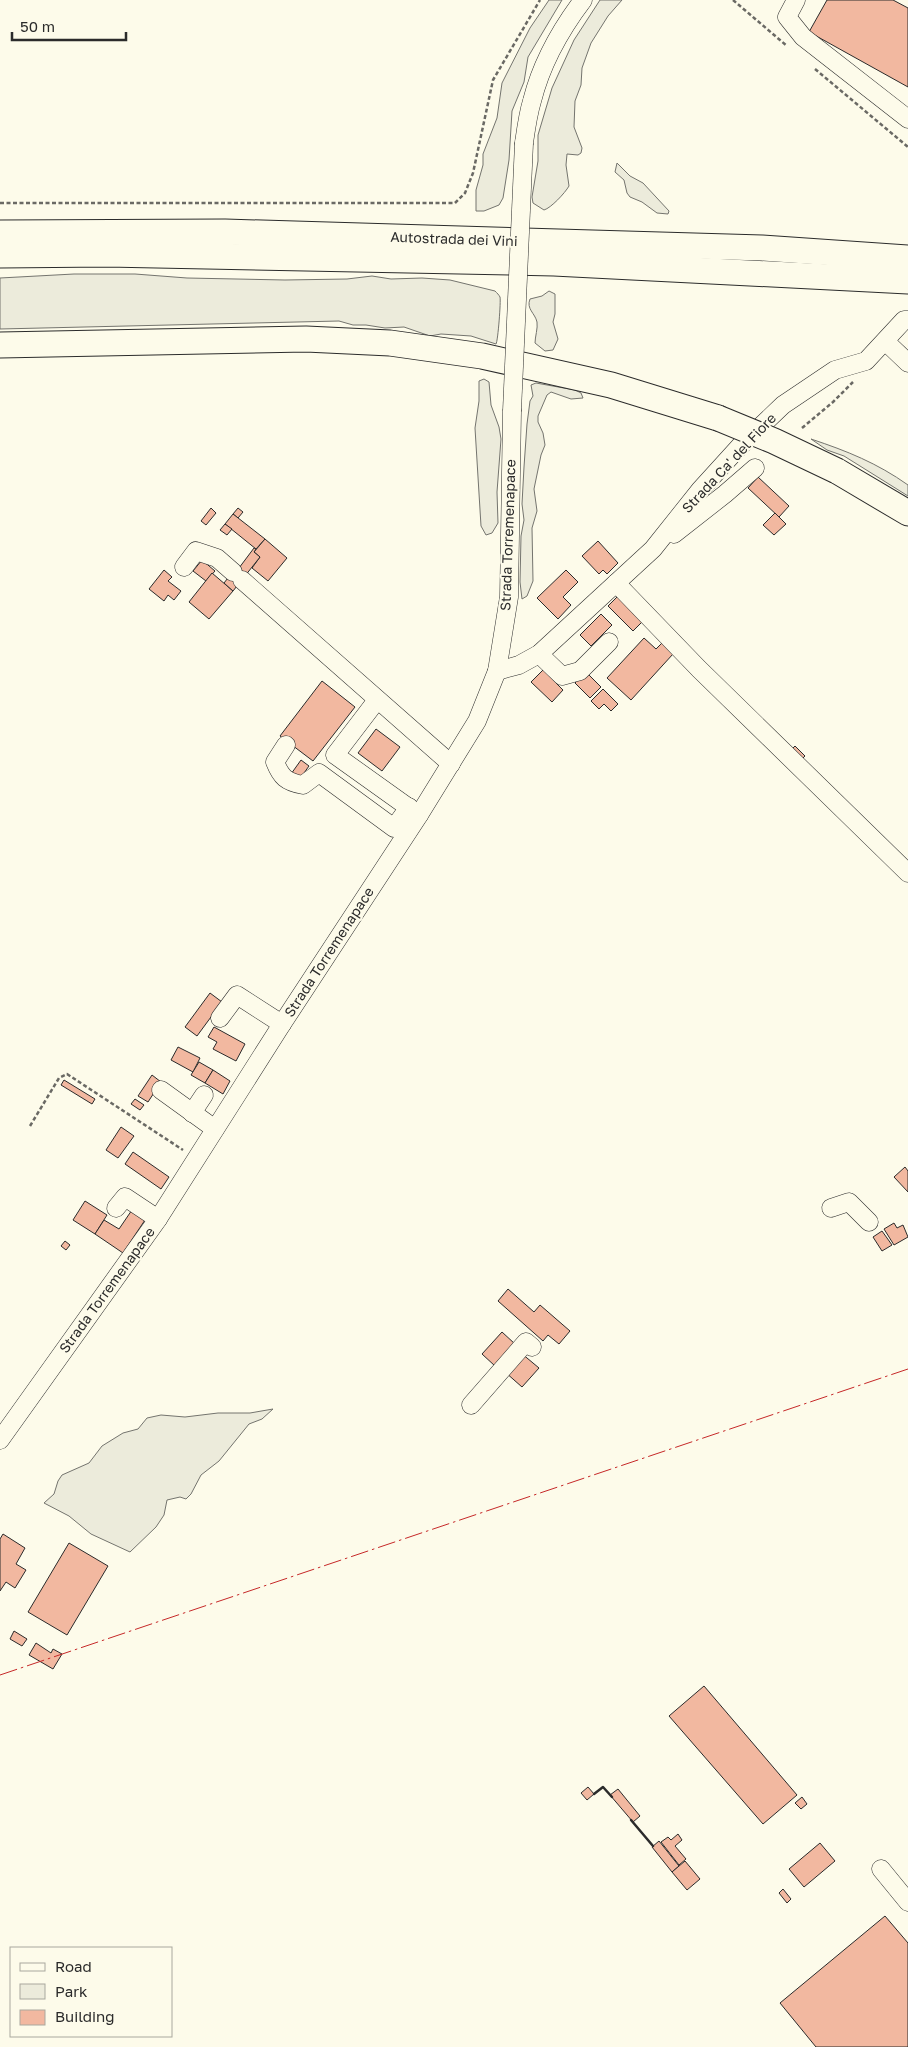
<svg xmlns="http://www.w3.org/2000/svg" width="908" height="2047" viewBox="0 0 908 2047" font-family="'Golos Text',sans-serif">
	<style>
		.green { fill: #ecebdb; stroke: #74746e }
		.building { fill: #f2b8a0; stroke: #2b2b2b }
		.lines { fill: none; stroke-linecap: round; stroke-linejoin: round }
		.minor-casing { stroke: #2b2b2b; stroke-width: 19 }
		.highway-casing { stroke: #2b2b2b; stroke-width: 27 }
		.path { stroke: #6a6964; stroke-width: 2.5; stroke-dasharray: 4 2.5; stroke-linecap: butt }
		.minor { stroke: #fdfbea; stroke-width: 18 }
		.highway { stroke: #fdfbea; stroke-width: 25 }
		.minor-bridge-casing { stroke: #2b2b2b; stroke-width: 19; stroke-linecap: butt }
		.highway-bridge-casing { stroke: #2b2b2b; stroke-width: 27; stroke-linecap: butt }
		.minor-bridge { stroke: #fdfbea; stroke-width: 18 }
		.highway-bridge { stroke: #fdfbea; stroke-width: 25 }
		.wall { stroke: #2b2b2b; stroke-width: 2.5 }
		.power { stroke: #c62828; stroke-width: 1; stroke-dasharray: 18 4 2.5 4; stroke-linecap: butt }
		.labels { text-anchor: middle; stroke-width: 4; stroke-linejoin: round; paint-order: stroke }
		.street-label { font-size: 14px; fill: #2b2b2b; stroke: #fdfbea }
	</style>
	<rect width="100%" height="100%" fill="#fdfbea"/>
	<g class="green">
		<path d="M 549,0 L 562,0 L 528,57 L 524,82 L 512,111 L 509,160 L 503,198 L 499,205 L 484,211 L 476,211 L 476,190 L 483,165 L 483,154 L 497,118 L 502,83 L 530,28 Z"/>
		<path d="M 600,0 L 622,0 L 608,16 L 591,43 L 582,68 L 581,85 L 575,101 L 574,127 L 582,148 L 581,153 L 578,155 L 567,154 L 566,165 L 569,186 C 565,193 551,208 544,210 L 533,203 L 532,197 L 538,161 L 538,135 L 552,88 L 574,40 Z"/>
		<path d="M 617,163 L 630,176 L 643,183 L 669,211 L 668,214 L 657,213 L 642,202 L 630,197 L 627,193 L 624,180 L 615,172 Z"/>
		<path d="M 74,274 L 135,274 L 187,278 L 285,280 L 347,279 L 372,276 L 391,279 L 422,278 L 450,280 L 495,291 C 497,293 499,295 500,297 C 501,301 498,341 496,344 L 471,336 L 441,334 L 430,336 L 404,327 L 385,328 L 366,325 L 353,325 L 339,321 L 0,329 L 0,278 Z"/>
		<path d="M 549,291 L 555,294 L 555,314 L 553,322 L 558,339 L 553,350 L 545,351 L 535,343 C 535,337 538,328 537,322 C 535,313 526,309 530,299 L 542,296 Z"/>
		<path d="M 484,379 L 489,382 L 491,405 L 499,427 L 501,439 L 497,492 L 498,523 L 492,533 L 486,535 L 481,526 L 475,428 L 479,401 L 479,381 Z"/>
		<path d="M 536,383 L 575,390 L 581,393 L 583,398 L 571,399 L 551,392 L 547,395 L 538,416 L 538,422 L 543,433 L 545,445 L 541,455 L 534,489 L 537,511 L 532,528 L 533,581 L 527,596 L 522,599 L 520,582 L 521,536 L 524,520 L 522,504 L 524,467 L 527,424 L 530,401 L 533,396 L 531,385 Z"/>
		<path d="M 811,439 C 847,451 877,463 908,485 L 908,496 L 844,456 L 827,450 Z"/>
		<path d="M 273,1409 L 262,1419 L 249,1424 L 219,1461 L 201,1475 L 191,1494 L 186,1499 L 180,1497 L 167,1500 L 164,1515 L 156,1527 L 130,1552 L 91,1534 L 69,1516 L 44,1503 L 54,1494 L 58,1481 L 62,1475 L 89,1463 L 102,1446 L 123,1433 L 138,1429 L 147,1418 L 161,1415 L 185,1417 L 218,1413 L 250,1413 Z"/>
	</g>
	<g class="building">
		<path d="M 827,0 L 893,0 L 908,8 L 908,87 L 809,32 Z"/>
		<path d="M 758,477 L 789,506 L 779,517 L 748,488 Z"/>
		<path d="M 211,508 L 216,513 L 206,525 L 201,521 Z"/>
		<path d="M 238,508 L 243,512 L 238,518 L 233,514 Z"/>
		<path d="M 775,513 L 786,524 L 774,535 L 763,525 Z"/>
		<path d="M 233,514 L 265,539 L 256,549 L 225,524 Z"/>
		<path d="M 225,524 L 232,529 L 227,535 L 220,530 Z"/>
		<path d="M 265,539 L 287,558 L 268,581 L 252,568 L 260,557 L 254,552 Z"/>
		<path d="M 598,541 L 618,563 L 607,574 L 603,570 L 599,574 L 582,556 Z"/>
		<path d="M 254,548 L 256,549 L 254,552 L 260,557 L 241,581 L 239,568 Z"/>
		<path d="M 202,560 L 215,571 L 206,581 L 193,571 Z"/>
		<path d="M 164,570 L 172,577 L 168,581 L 181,591 L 174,600 L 168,595 L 164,601 L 149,589 Z"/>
		<path d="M 566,570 L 578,582 L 563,597 L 571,605 L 558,619 L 537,598 Z"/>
		<path d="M 212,573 L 233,591 L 209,619 L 189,602 Z"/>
		<path d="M 231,574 L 241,581 L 233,591 L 224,583 Z"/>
		<path d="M 619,595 L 644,620 L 633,631 L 608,606 Z"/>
		<path d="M 601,614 L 612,625 L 591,646 L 580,635 Z"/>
		<path d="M 644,638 L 656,649 L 662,643 L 673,654 L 631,700 L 607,678 Z"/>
		<path d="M 543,670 L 563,690 L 552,702 L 531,682 Z"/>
		<path d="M 586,672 L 601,687 L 590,698 L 575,683 Z"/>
		<path d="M 322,681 L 355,707 L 313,761 L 280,736 Z"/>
		<path d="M 603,689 L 618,704 L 611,711 L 604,704 L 599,709 L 591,701 Z"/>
		<path d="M 376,729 L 400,747 L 382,771 L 358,753 Z"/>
		<path d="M 795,746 L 805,756 L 799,762 L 790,751 Z"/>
		<path d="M 301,760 L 309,766 L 299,780 L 291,774 Z"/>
		<path d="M 210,993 L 222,1002 L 197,1036 L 185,1027 Z"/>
		<path d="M 214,1027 L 245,1044 L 236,1061 L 213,1049 L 217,1042 L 208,1037 Z"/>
		<path d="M 178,1047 L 200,1058 L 193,1072 L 171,1060 Z"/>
		<path d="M 199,1062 L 213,1070 L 205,1083 L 191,1075 Z"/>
		<path d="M 213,1070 L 230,1081 L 223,1094 L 205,1083 Z"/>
		<path d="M 152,1075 L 161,1082 L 148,1102 L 138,1096 Z"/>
		<path d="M 64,1080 L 95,1099 L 92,1104 L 61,1085 Z"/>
		<path d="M 135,1099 L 144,1105 L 140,1110 L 131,1104 Z"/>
		<path d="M 121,1127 L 134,1136 L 118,1158 L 106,1150 Z"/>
		<path d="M 133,1152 L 169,1177 L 161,1189 L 125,1164 Z"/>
		<path d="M 905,1167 L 908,1171 L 908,1192 L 894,1177 Z"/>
		<path d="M 85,1201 L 107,1215 L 95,1234 L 73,1220 Z"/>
		<path d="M 134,1207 L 147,1217 L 123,1253 L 95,1234 L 104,1220 L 119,1229 Z"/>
		<path d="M 894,1223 L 897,1228 L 903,1225 L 908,1237 L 894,1245 L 884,1229 Z"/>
		<path d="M 882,1231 L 892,1245 L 882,1251 L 873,1237 Z"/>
		<path d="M 65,1241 L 70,1245 L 66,1250 L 61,1246 Z"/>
		<path d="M 508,1289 L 534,1312 L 540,1305 L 570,1331 L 559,1344 L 548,1335 L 543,1341 L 498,1301 Z"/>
		<path d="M 502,1332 L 515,1344 L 495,1366 L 482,1354 Z"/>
		<path d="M 521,1353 L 539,1368 L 522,1387 L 505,1372 Z"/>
		<path d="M 3,1534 L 25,1548 L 16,1564 L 26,1570 L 15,1588 L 6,1582 L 0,1591 L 0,1539 Z"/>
		<path d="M 69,1543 L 108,1566 L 67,1635 L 28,1612 Z"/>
		<path d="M 14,1631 L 27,1639 L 22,1646 L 10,1639 Z"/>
		<path d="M 36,1643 L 51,1653 L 53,1649 L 62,1654 L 53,1669 L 29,1655 Z"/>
		<path d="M 704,1686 L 797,1795 L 763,1824 L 669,1716 Z"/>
		<path d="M 588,1787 L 594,1794 L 587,1800 L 581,1793 Z"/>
		<path d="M 618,1789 L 640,1816 L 633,1822 L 610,1795 Z"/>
		<path d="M 802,1797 L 807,1804 L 801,1809 L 795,1803 Z"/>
		<path d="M 678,1834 L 682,1840 L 675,1846 L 686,1859 L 679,1865 L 661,1842 L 668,1837 L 671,1840 Z"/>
		<path d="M 659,1841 L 679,1866 L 672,1872 L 652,1847 Z"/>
		<path d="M 820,1843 L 835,1861 L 804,1887 L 789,1869 Z"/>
		<path d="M 685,1861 L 700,1879 L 687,1890 L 672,1872 Z"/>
		<path d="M 783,1889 L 791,1899 L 787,1903 L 779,1893 Z"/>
		<path d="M 885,1916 L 908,1943 L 908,2047 L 816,2047 L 780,2003 Z"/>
	</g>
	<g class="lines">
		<defs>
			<g id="minor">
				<path d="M 796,0 L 787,17 L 803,37 L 908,119"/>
				<path d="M 524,143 C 526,129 528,114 532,101 C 541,65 561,29 583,0"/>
				<path d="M 886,342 L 908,363"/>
				<path d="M 674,534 L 725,494 L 755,468"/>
				<path d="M 184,567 L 196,551 L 217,558 L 233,572"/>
				<path d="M 242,580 L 451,764"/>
				<path d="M 616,583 L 699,669 L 908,873"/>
				<path d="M 539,654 L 562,676 L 580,671 L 609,642"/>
				<path d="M 497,671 L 519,665 L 539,654 L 653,549 L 700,490 L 740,446 L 783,405 L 835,370 L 866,361 L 904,320 L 908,320"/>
				<path d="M 377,700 L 335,755 L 419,815"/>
				<path d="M 286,745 L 275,762 C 281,777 286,782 303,785 L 319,773 L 394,828 L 409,807"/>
				<path d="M 220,1018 L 237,995 L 282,1024"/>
				<path d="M 161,1090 L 215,1129"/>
				<path d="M 192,1113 L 204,1095"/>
				<path d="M 116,1208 L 125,1197 L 158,1219"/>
				<path d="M 831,1208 L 849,1202 L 869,1222"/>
				<path d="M 471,1405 L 526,1342 L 532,1347"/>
				<path d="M 0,1440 L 158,1219 L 282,1024 L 419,815 L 477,721 L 497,671 L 509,597 L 512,411"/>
				<path d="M 881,1869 L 908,1902"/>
			</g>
			<g id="highway">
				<path d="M 0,233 L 225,232 L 762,248 L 908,258"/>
				<path d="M 0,255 L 107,254 L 554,263 L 908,281"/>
				<path d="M 0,345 L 306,339 L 390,343 L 482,356 L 611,385 L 718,418"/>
				<path d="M 837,471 L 908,513"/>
			</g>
		</defs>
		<use href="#minor" class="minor-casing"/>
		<use href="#highway" class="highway-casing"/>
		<g class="path">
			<path d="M 733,0 L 787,46"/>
			<path d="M 815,69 L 908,147"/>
			<path d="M 0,203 L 455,203 L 465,193 L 473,173 L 493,80 L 540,0"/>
			<path d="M 802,428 L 833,402 L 853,382"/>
			<path d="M 30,1126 L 59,1078 L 67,1074 L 183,1150"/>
		</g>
		<use href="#minor" class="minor"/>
		<use href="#highway" class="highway"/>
		<defs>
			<path id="minor-bridge" d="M 512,411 L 524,143"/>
			<path id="highway-bridge" d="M 718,418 L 774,441 L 837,471"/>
		</defs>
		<use href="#minor-bridge" class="minor-bridge-casing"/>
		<use href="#highway-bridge" class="highway-bridge-casing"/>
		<use href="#minor-bridge" class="minor-bridge"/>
		<use href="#highway-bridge" class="highway-bridge"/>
		<g class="wall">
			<path d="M 594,1794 L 603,1787 L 612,1797"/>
			<path d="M 631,1820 L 653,1846"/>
		</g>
		<path class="power" d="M 0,1675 L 908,1369"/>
	</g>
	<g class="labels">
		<g class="street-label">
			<text transform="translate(454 239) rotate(2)" y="5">Autostrada dei Vini</text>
			<text transform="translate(729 463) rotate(-47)" y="5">Strada Ca' del Fiore</text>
			<text transform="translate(508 535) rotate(-88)" y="5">Strada Torremenapace</text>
			<text transform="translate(329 952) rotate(-57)" y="5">Strada Torremenapace</text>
			<text transform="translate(107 1290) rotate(-54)" y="5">Strada Torremenapace</text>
		</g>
	</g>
	<rect x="10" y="1947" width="162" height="90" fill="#fdfbea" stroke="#a9a89e"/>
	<rect x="20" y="1963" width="25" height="8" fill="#fdfbea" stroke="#a9a89e"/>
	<text x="55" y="1972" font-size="15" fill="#2b2b2b">Road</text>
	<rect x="20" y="1984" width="25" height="15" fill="#ecebdb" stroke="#a9a89e"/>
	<text x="55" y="1997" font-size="15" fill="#2b2b2b">Park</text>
	<rect x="20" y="2010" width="25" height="15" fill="#f2b8a0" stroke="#a9a89e"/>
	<text x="55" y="2022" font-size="15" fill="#2b2b2b">Building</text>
	<path d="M12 32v8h114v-8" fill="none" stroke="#2b2b2b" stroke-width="2.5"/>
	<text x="20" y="32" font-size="15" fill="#2b2b2b" stroke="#fdfbea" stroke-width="4" paint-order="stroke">50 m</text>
</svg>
